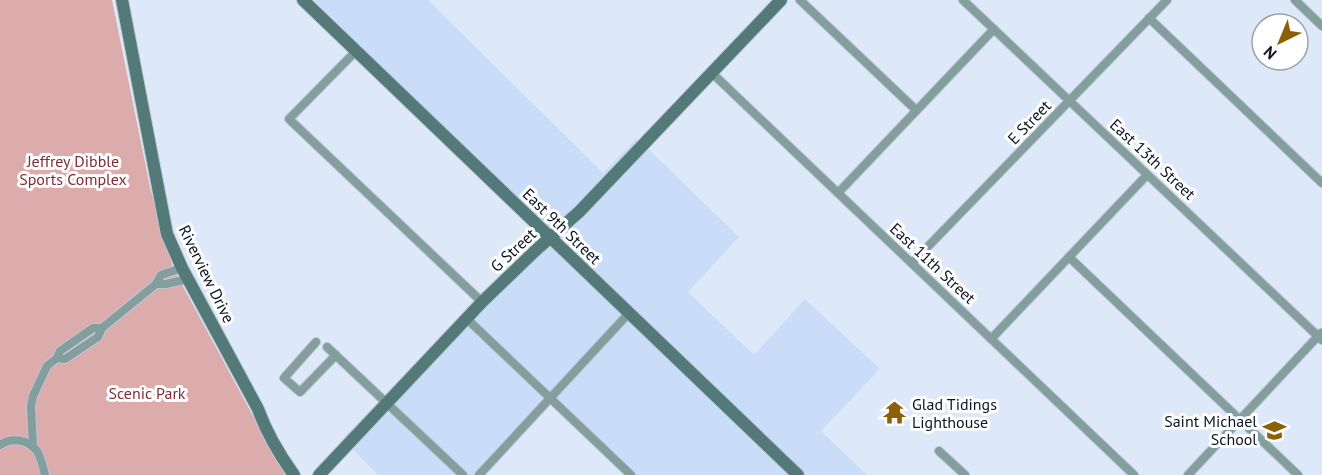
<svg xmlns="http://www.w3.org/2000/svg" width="1322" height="475" viewBox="0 0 1322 475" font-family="'PT Sans',sans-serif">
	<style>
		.built { fill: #caddf8 }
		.green { fill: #dcacad }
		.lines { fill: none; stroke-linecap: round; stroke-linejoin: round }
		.minor-casing { stroke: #bbc7d6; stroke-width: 10 }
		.secondary-casing { stroke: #bbc7d6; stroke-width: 14 }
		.minor { stroke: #849d9d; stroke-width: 8 }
		.secondary { stroke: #547979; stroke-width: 12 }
		.labels { text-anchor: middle; stroke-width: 6; stroke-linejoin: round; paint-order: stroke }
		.street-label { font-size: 16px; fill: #0b1422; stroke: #fff }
		.park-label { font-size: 16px; fill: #7e2c35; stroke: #fff }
		.poi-label { font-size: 16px; fill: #0b1422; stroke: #fff; text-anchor: start }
	</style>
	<rect width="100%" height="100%" fill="#dde9f8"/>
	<path class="built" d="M 314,0 L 428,0 L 603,173 L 637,138 L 739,237 L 688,292 L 754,355 L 805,299 L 880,369 L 821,431 L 867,475 L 805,475 L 799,470 L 794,475 L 626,475 L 546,398 L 474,475 L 378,475 L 342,439 L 547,229 Z"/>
	<path class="green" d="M 0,0 L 112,0 L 150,187 L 173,268 L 266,440 L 290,475 L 0,475 Z"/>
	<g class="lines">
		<defs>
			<g id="minor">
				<path d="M 800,0 L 916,110"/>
				<path d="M 963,0 L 1322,340"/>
				<path d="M 1295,0 L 1322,26"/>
				<path d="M 1149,18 L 1322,183"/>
				<path d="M 356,51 L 289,119 L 482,302"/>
				<path d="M 712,73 L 1134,475"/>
				<path d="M 838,193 L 994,29"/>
				<path d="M 1069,257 L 1298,475"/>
				<path d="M 912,263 L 1167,0"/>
				<path d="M 156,284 L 166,284 L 188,279"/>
				<path d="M 466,318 L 631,475"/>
				<path d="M 991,339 L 1147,175"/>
				<path d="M 316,342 L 284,378 L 300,392 L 336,355"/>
				<path d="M 327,347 L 463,475"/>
				<path d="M 57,358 L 65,359 L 98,337 L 102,328 L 156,284 L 161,275 L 182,268"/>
				<path d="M 0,445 C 11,437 28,439 37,451 C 41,457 43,467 45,475"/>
				<path d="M 33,447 L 31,406 L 33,396 L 47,366 L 57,358 L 60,351 L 93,328 L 102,328"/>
				<path d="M 939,451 L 965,475"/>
				<path d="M 479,475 L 629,313"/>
				<path d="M 1188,475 L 1321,333"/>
			</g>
			<g id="secondary">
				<path d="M 122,0 L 167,234 L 182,268 L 258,409 C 267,434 279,454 294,475"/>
				<path d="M 303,0 L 798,475"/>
				<path d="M 319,475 L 482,302 L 536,250 L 579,212 L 781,0"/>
			</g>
		</defs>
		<use href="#minor" class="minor-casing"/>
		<use href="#secondary" class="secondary-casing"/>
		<use href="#minor" class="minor"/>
		<use href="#secondary" class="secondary"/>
	</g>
	<defs>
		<symbol id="temple-bare" viewBox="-9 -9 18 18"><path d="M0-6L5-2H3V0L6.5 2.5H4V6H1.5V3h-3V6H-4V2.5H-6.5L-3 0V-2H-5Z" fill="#8d6005" stroke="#fff" stroke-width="2.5" paint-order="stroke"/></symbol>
		<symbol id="school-bare" viewBox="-9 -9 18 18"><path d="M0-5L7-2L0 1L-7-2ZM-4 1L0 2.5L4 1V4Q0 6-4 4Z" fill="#8d6005" stroke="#fff" stroke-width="2.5" paint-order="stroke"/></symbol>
	</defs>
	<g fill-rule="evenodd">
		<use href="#temple-bare" x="878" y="396" width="33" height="33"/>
		<use href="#school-bare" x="1258" y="414" width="33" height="33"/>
	</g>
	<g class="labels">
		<g class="street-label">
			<text transform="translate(1029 122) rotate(-46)" y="6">E Street</text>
			<text transform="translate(1153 159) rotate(43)" y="6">East 13th Street</text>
			<text transform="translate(562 226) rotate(44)" y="6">East 9th Street</text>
			<text transform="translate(513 250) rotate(-43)" y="6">G Street</text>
			<text transform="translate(933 263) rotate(43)" y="6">East 11th Street</text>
			<text transform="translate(207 274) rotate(64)" y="6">Riverview Drive</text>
		</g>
		<g class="park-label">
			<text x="73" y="167">Jeffrey Dibble<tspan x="73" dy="18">Sports Complex</tspan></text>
			<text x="147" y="399">Scenic Park</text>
		</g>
		<g class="poi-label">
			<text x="912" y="410">Glad Tidings<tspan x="912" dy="18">Lighthouse</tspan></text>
			<text x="1257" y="427" text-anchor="end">Saint Michael<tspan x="1257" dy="18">School</tspan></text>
		</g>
	</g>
	<g transform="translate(1280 42) rotate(223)"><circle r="28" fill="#ffffff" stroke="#9da1a7" stroke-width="1.5"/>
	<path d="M0-4.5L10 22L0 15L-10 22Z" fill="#8d6005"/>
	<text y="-9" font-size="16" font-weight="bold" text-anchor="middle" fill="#0b1422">N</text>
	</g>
</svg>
